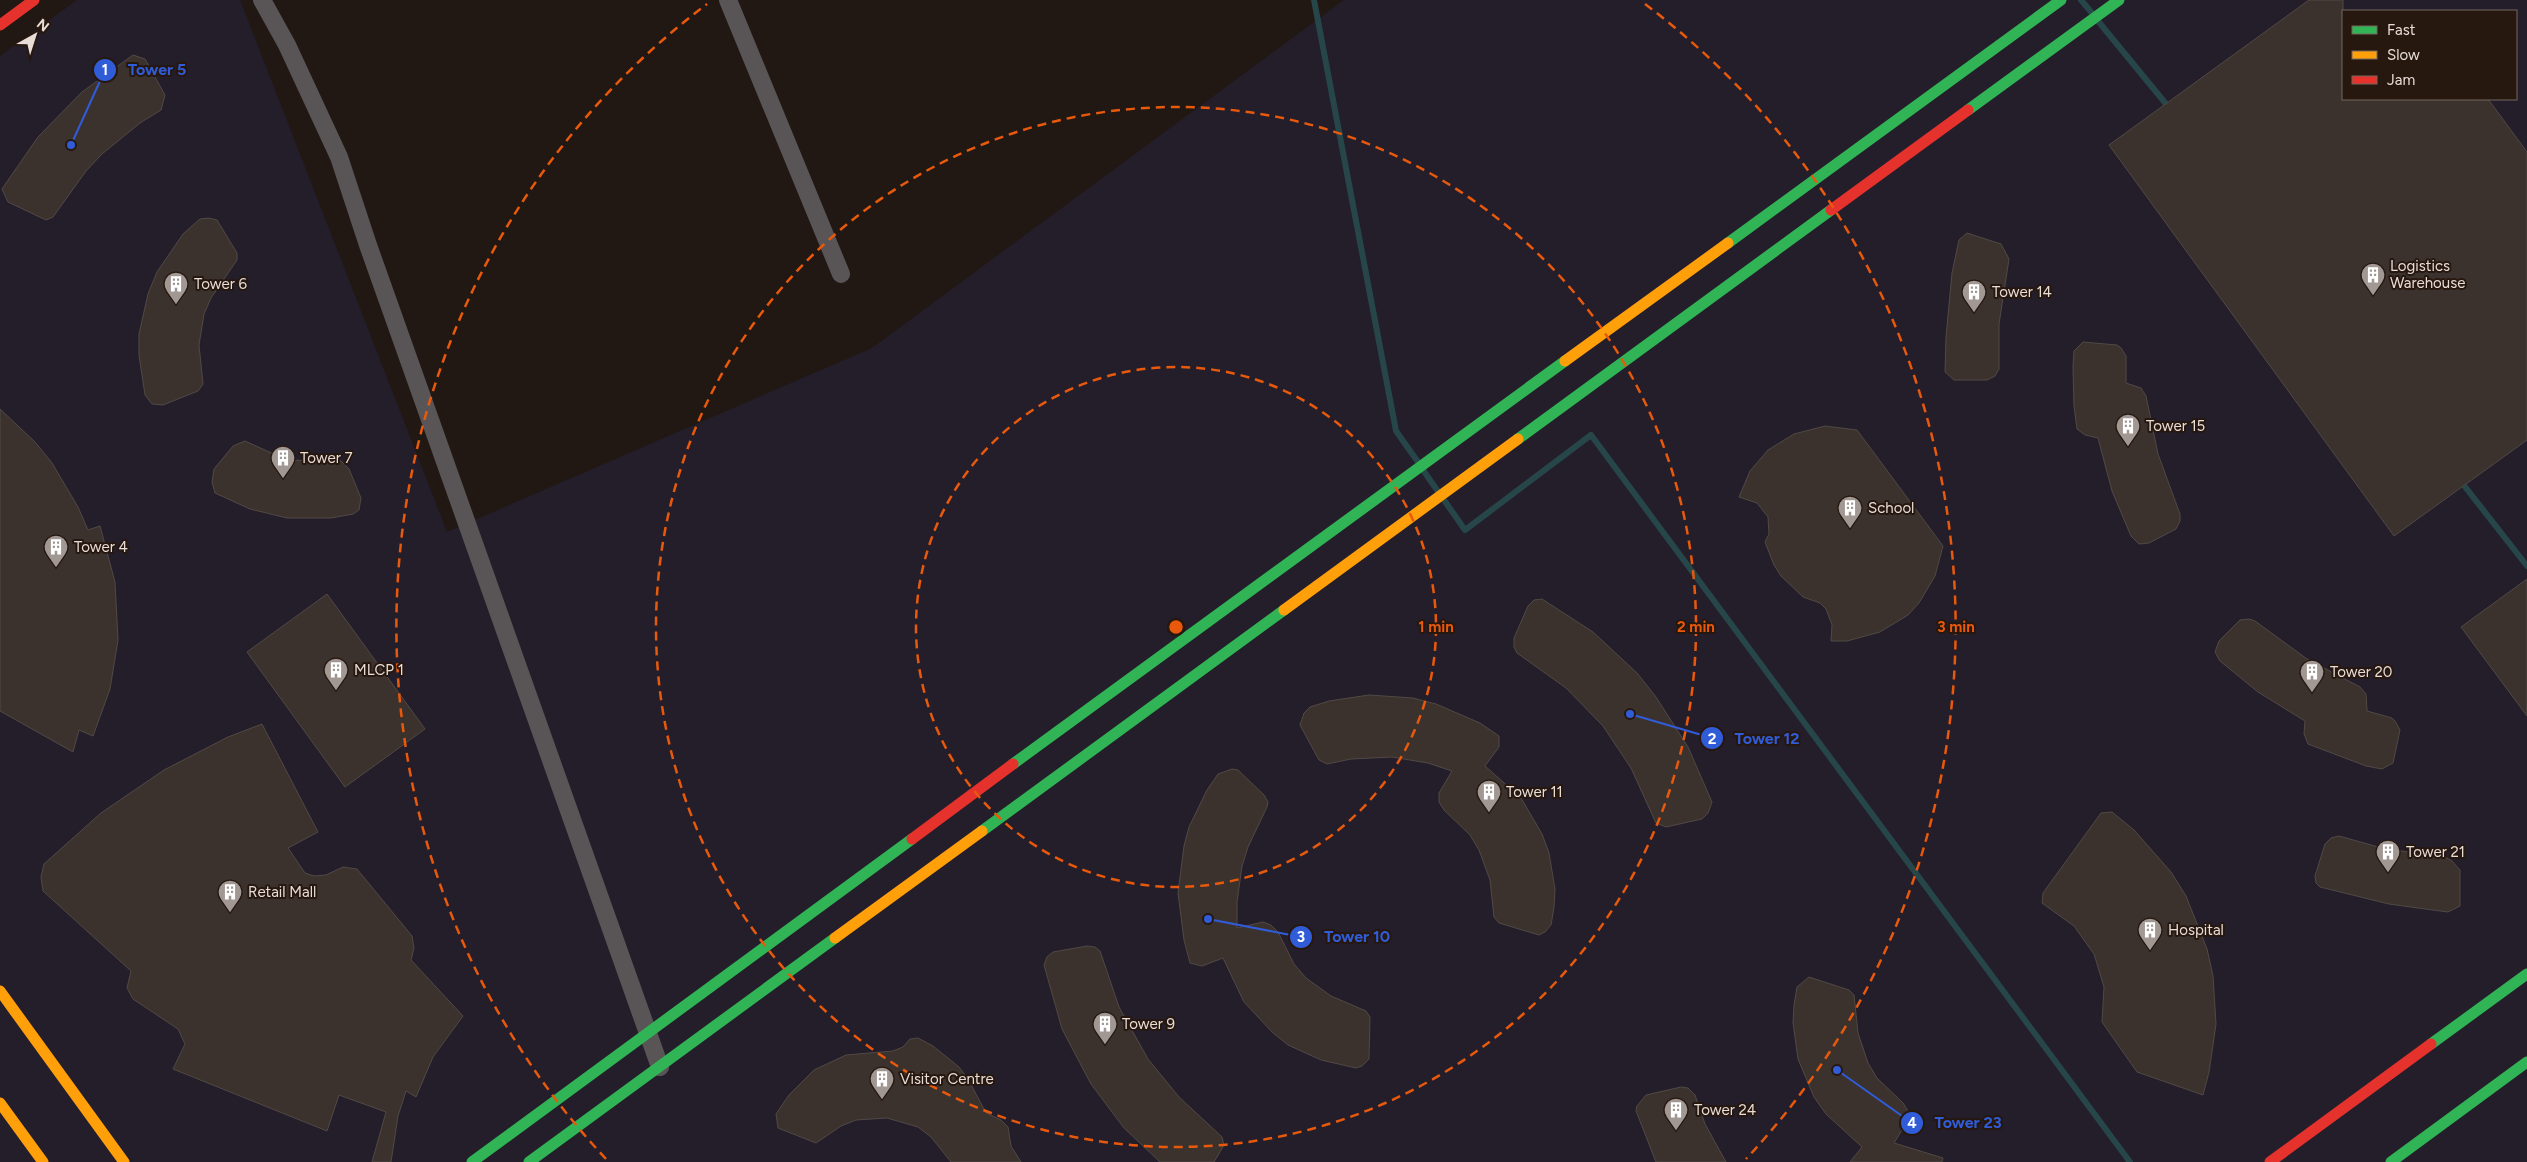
<svg xmlns="http://www.w3.org/2000/svg" width="2527" height="1162" viewBox="0 0 2527 1162" font-family="Figtree,sans-serif">
	<style>
		.industrial { fill: #241e2b; fill-rule: evenodd }
		.lines { fill: none; stroke-linecap: round; stroke-linejoin: round }
		.stream { stroke: #26464a; stroke-width: 6 }
		.building { fill: #3b322e; stroke: #514945 }
		.street { stroke: #595455; stroke-width: 18 }
		.fast { stroke: #30b455; stroke-width: 11 }
		.slow { stroke: #ff9f0a; stroke-width: 11 }
		.jam { stroke: #e5322d; stroke-width: 11 }
		.ring { fill: none; stroke: #e8590c; stroke-width: 2.5; stroke-dasharray: 9 6 }
		.labels { text-anchor: middle; stroke-width: 4; stroke-linejoin: round; paint-order: stroke }
		.poi-label { font-size: 15px; fill: #e8ddd7; stroke: #26170f; text-anchor: start }
		.centre { fill: #e8590c; stroke: #26170f; stroke-width: 2.5 }
		.ring-label { font-size: 15px; text-anchor: middle; font-weight: bold; fill: #e8590c; stroke: #26170f; stroke-width: 4; stroke-linejoin: round; paint-order: stroke }
		.leader { fill: none; stroke: #315cd8; stroke-width: 2 }
		.callout-dot { fill: #315cd8; stroke: #26170f; stroke-width: 2 }
		.mark-label { font-size: 15px; text-anchor: middle; font-weight: bold; fill: #fff }
		.callout-label { font-size: 16px; text-anchor: middle; font-weight: bold; fill: #315cd8; stroke: #26170f; stroke-width: 4; stroke-linejoin: round; paint-order: stroke }
	</style>
	<rect width="100%" height="100%" fill="#211814"/>
	<path class="industrial" d="M 77,0 L 240,0 L 447,532 L 872,348 L 1344,0 L 2527,0 L 2527,1162 L 0,1162 L 0,56 ZM 2343,11 L 2516,11 L 2516,99 L 2343,99 Z"/>
	<g class="lines">
		<g class="stream">
			<path d="M 1314,0 L 1396,431 L 1418,462"/>
			<path d="M 2081,0 L 2092,13"/>
			<path d="M 2098,21 L 2171,110"/>
			<path d="M 1423,470 L 1465,530 L 1591,435 L 2130,1162"/>
			<path d="M 2459,479 L 2527,566"/>
		</g>
	</g>
	<g class="building">
		<path d="M 2309,0 L 2343,0 L 2343,99 L 2488,99 L 2527,152 L 2527,440 L 2394,536 L 2109,145 Z"/>
		<path d="M 133,55 L 145,59 L 165,95 L 161,110 L 140,123 L 102,154 L 86,171 L 53,217 L 46,220 L 8,202 L 2,189 L 38,137 L 82,92 Z"/>
		<path d="M 209,218 L 217,220 L 237,253 L 237,260 L 211,298 L 204,314 L 199,345 L 203,384 L 198,391 L 163,405 L 152,404 L 145,395 L 139,355 L 139,334 L 148,294 L 157,272 L 183,234 L 200,219 Z"/>
		<path d="M 1967,233 L 2001,244 L 2009,259 L 1999,324 L 1999,369 L 1995,376 L 1987,380 L 1954,380 L 1945,372 L 1946,337 L 1952,273 L 1959,240 Z"/>
		<path d="M 2083,342 L 2117,345 L 2121,348 L 2126,356 L 2126,383 L 2141,388 L 2146,396 L 2158,454 L 2180,514 L 2180,521 L 2176,529 L 2149,543 L 2139,544 L 2131,536 L 2112,491 L 2098,438 L 2085,435 L 2077,429 L 2074,406 L 2073,367 L 2074,351 Z"/>
		<path d="M 0,409 L 35,442 L 52,463 L 78,507 L 88,530 L 100,526 L 115,582 L 118,640 L 110,689 L 93,736 L 79,730 L 73,752 L 0,711 Z"/>
		<path d="M 1825,426 L 1857,430 L 1943,546 L 1935,576 L 1919,603 L 1908,615 L 1880,632 L 1847,641 L 1831,641 L 1832,625 L 1826,609 L 1820,603 L 1803,597 L 1781,576 L 1774,565 L 1765,542 L 1769,534 L 1768,517 L 1757,503 L 1739,497 L 1750,471 L 1768,450 L 1794,434 Z"/>
		<path d="M 245,441 L 278,456 L 293,460 L 312,461 L 331,458 L 341,461 L 349,469 L 361,498 L 359,510 L 353,514 L 331,518 L 287,518 L 250,509 L 215,493 L 212,482 L 214,469 L 233,446 Z"/>
		<path d="M 2527,579 L 2527,716 L 2461,627 Z"/>
		<path d="M 327,594 L 425,729 L 345,787 L 247,652 Z"/>
		<path d="M 1542,599 L 1593,632 L 1637,673 L 1656,697 L 1688,747 L 1712,802 L 1708,813 L 1702,819 L 1666,827 L 1656,823 L 1631,768 L 1603,726 L 1566,688 L 1517,653 L 1514,647 L 1514,638 L 1528,606 L 1534,600 Z"/>
		<path d="M 2249,619 L 2255,621 L 2307,659 L 2360,687 L 2366,694 L 2367,711 L 2392,718 L 2395,721 L 2400,730 L 2393,763 L 2382,769 L 2366,766 L 2308,744 L 2304,734 L 2305,721 L 2258,692 L 2220,661 L 2215,652 L 2219,641 L 2240,620 Z"/>
		<path d="M 1369,695 L 1413,698 L 1436,704 L 1480,723 L 1499,736 L 1499,747 L 1485,766 L 1521,798 L 1542,834 L 1549,853 L 1555,889 L 1554,907 L 1551,925 L 1545,932 L 1539,935 L 1499,923 L 1494,917 L 1490,880 L 1479,850 L 1470,835 L 1444,810 L 1439,802 L 1439,793 L 1452,771 L 1428,763 L 1392,757 L 1351,759 L 1327,764 L 1319,760 L 1300,725 L 1304,713 L 1310,707 L 1329,701 Z"/>
		<path d="M 262,724 L 318,832 L 288,848 L 305,873 L 314,876 L 326,875 L 343,867 L 357,869 L 412,936 L 414,948 L 411,960 L 463,1016 L 433,1057 L 416,1097 L 406,1091 L 398,1116 L 391,1162 L 372,1162 L 386,1112 L 339,1095 L 327,1131 L 173,1069 L 185,1044 L 178,1029 L 133,999 L 127,988 L 131,971 L 43,891 L 41,877 L 44,864 L 101,813 L 164,770 L 228,737 Z"/>
		<path d="M 1232,769 L 1238,770 L 1264,795 L 1268,802 L 1267,807 L 1248,847 L 1242,866 L 1237,902 L 1237,928 L 1263,922 L 1271,925 L 1278,932 L 1294,964 L 1306,978 L 1331,996 L 1366,1011 L 1370,1017 L 1369,1059 L 1362,1066 L 1356,1068 L 1321,1060 L 1288,1045 L 1272,1032 L 1244,1002 L 1223,958 L 1202,966 L 1190,963 L 1184,940 L 1178,893 L 1184,846 L 1189,827 L 1207,790 L 1218,774 Z"/>
		<path d="M 2112,812 L 2134,830 L 2171,872 L 2186,896 L 2207,949 L 2213,976 L 2216,1024 L 2209,1072 L 2203,1095 L 2137,1072 L 2102,1022 L 2104,987 L 2094,954 L 2074,926 L 2042,903 L 2043,893 L 2101,813 Z"/>
		<path d="M 2339,836 L 2382,848 L 2447,858 L 2452,861 L 2460,870 L 2460,906 L 2448,912 L 2418,908 L 2389,904 L 2320,887 L 2316,883 L 2315,876 L 2325,844 L 2331,838 Z"/>
		<path d="M 1087,946 L 1095,947 L 1100,951 L 1119,1007 L 1148,1059 L 1179,1097 L 1222,1137 L 1224,1145 L 1214,1162 L 1160,1162 L 1124,1128 L 1091,1084 L 1062,1029 L 1044,965 L 1047,957 L 1053,952 Z"/>
		<path d="M 1809,977 L 1849,990 L 1854,995 L 1858,1033 L 1868,1063 L 1877,1078 L 1903,1103 L 1908,1111 L 1908,1120 L 1894,1143 L 1943,1158 L 1942,1162 L 1850,1162 L 1862,1147 L 1826,1114 L 1814,1097 L 1798,1059 L 1793,1023 L 1794,1005 L 1797,987 Z"/>
		<path d="M 918,1038 L 933,1046 L 959,1067 L 968,1079 L 986,1113 L 1001,1120 L 1008,1127 L 1011,1146 L 1021,1162 L 951,1162 L 931,1137 L 918,1127 L 887,1118 L 856,1120 L 841,1126 L 816,1143 L 778,1128 L 776,1114 L 789,1095 L 814,1070 L 846,1055 L 893,1051 L 903,1047 L 910,1039 Z"/>
		<path d="M 1681,1087 L 1688,1088 L 1695,1095 L 1705,1124 L 1726,1162 L 1656,1162 L 1636,1111 L 1637,1106 L 1646,1095 Z"/>
	</g>
	<g class="lines">
		<g class="street">
			<path d="M 262,0 L 287,45 L 339,157 L 368,245 L 660,1067"/>
			<path d="M 728,0 L 841,274"/>
		</g>
		<g class="fast">
			<path d="M 1968,110 L 2119,0"/>
			<path d="M 1728,243 L 2061,0"/>
			<path d="M 1518,439 L 1831,210"/>
			<path d="M 1013,764 L 1565,361"/>
			<path d="M 982,831 L 1284,610"/>
			<path d="M 2431,1044 L 2527,974"/>
			<path d="M 472,1162 L 912,839"/>
			<path d="M 529,1162 L 835,938"/>
			<path d="M 2391,1162 L 2527,1062"/>
		</g>
		<g class="slow">
			<path d="M 1565,361 L 1728,243"/>
			<path d="M 1284,610 L 1518,439"/>
			<path d="M 835,938 L 982,831"/>
			<path d="M 0,991 L 124,1162"/>
			<path d="M 0,1103 L 43,1162"/>
		</g>
		<g class="jam">
			<path d="M 0,25 L 34,0"/>
			<path d="M 1831,210 L 1968,110"/>
			<path d="M 912,839 L 1013,764"/>
			<path d="M 2270,1162 L 2431,1044"/>
		</g>
	</g>
	<g class="ring">
		<circle cx="1176" cy="627" r="260"/>
		<circle cx="1176" cy="627" r="520"/>
		<path d="M606 1159A780 780 0 0 1 707 4M1645 4A780 780 0 0 1 1746 1159"/>
	</g>
	<defs>
		<symbol id="building-pin" viewBox="-11 -11 22 30"><path d="M0 17L-7.5 6A9.5 9.5 0 1 1 7.5 6Z" fill="#a29893" stroke="#26170f"/><path d="M-4-6H4V6H1V3H-1V6H-4ZM-2.5-4.3h1.7v1.8h-1.7ZM.8-4.3h1.7v1.8H.8ZM-2.5-1h1.7V.8h-1.7ZM.8-1h1.7V.8H.8Z" fill="#fff"/></symbol>
	</defs>
	<g fill-rule="evenodd">
		<use href="#building-pin" x="2359" y="261" width="28" height="38"/>
		<use href="#building-pin" x="162" y="270" width="28" height="38"/>
		<use href="#building-pin" x="1960" y="278" width="28" height="38"/>
		<use href="#building-pin" x="2114" y="412" width="28" height="38"/>
		<use href="#building-pin" x="269" y="444" width="28" height="38"/>
		<use href="#building-pin" x="1836" y="494" width="28" height="38"/>
		<use href="#building-pin" x="42" y="533" width="28" height="38"/>
		<use href="#building-pin" x="322" y="656" width="28" height="38"/>
		<use href="#building-pin" x="2298" y="658" width="28" height="38"/>
		<use href="#building-pin" x="1475" y="778" width="28" height="38"/>
		<use href="#building-pin" x="2374" y="838" width="28" height="38"/>
		<use href="#building-pin" x="216" y="878" width="28" height="38"/>
		<use href="#building-pin" x="2136" y="916" width="28" height="38"/>
		<use href="#building-pin" x="1091" y="1010" width="28" height="38"/>
		<use href="#building-pin" x="868" y="1065" width="28" height="38"/>
		<use href="#building-pin" x="1662" y="1096" width="28" height="38"/>
	</g>
	<g class="labels">
		<g class="poi-label">
			<text x="2390" y="271">Logistics<tspan x="2390" dy="17">Warehouse</tspan></text>
			<text x="194" y="289">Tower 6</text>
			<text x="1992" y="297">Tower 14</text>
			<text x="2146" y="431">Tower 15</text>
			<text x="300" y="463">Tower 7</text>
			<text x="1868" y="513">School</text>
			<text x="74" y="552">Tower 4</text>
			<text x="354" y="675">MLCP 1</text>
			<text x="2330" y="677">Tower 20</text>
			<text x="1506" y="797">Tower 11</text>
			<text x="2406" y="857">Tower 21</text>
			<text x="248" y="897">Retail Mall</text>
			<text x="2168" y="935">Hospital</text>
			<text x="1122" y="1029">Tower 9</text>
			<text x="900" y="1084">Visitor Centre</text>
			<text x="1694" y="1115">Tower 24</text>
		</g>
	</g>
	<circle cx="1176" cy="627" r="8" class="centre"/>
	<g class="ring-label">
		<text x="1436" y="632">1 min</text>
		<text x="1696" y="632">2 min</text>
		<text x="1956" y="632">3 min</text>
	</g>
	<path class="leader" d="M71 145L105 70M1630 714L1712 738M1208 919L1301 937M1837 1070L1912 1123"/>
	<g class="callout-dot">
		<circle cx="71" cy="145" r="5"/>
		<circle cx="1630" cy="714" r="5"/>
		<circle cx="1208" cy="919" r="5"/>
		<circle cx="1837" cy="1070" r="5"/>
		<circle cx="105" cy="70" r="12"/>
		<circle cx="1712" cy="738" r="12"/>
		<circle cx="1301" cy="937" r="12"/>
		<circle cx="1912" cy="1123" r="12"/>
	</g>
	<g class="mark-label">
		<text x="105" y="75">1</text>
		<text x="1712" y="744">2</text>
		<text x="1301" y="942">3</text>
		<text x="1912" y="1128">4</text>
	</g>
	<g class="callout-label">
		<text x="157" y="75">Tower 5</text>
		<text x="1767" y="744">Tower 12</text>
		<text x="1357" y="942">Tower 10</text>
		<text x="1968" y="1128">Tower 23</text>
	</g>
	<rect x="2342" y="10" width="175" height="90" fill="#26170f" stroke="#74665f"/>
	<rect x="2352" y="26" width="25" height="8" fill="#30b455" stroke="#74665f"/>
	<text x="2387" y="35" font-size="15" fill="#e8ddd7">Fast</text>
	<rect x="2352" y="51" width="25" height="8" fill="#ff9f0a" stroke="#74665f"/>
	<text x="2387" y="60" font-size="15" fill="#e8ddd7">Slow</text>
	<rect x="2352" y="76" width="25" height="8" fill="#e5322d" stroke="#74665f"/>
	<text x="2387" y="85" font-size="15" fill="#e8ddd7">Jam</text>
	<g transform="translate(35 35) rotate(39)" stroke="#26170f" stroke-width="4" paint-order="stroke">
	<path d="M0-4L9 19L0 12L-9 19Z" fill="#e8ddd7"/>
	<text y="-8" font-size="14" font-weight="bold" text-anchor="middle" fill="#e8ddd7">N</text>
	</g>
</svg>
